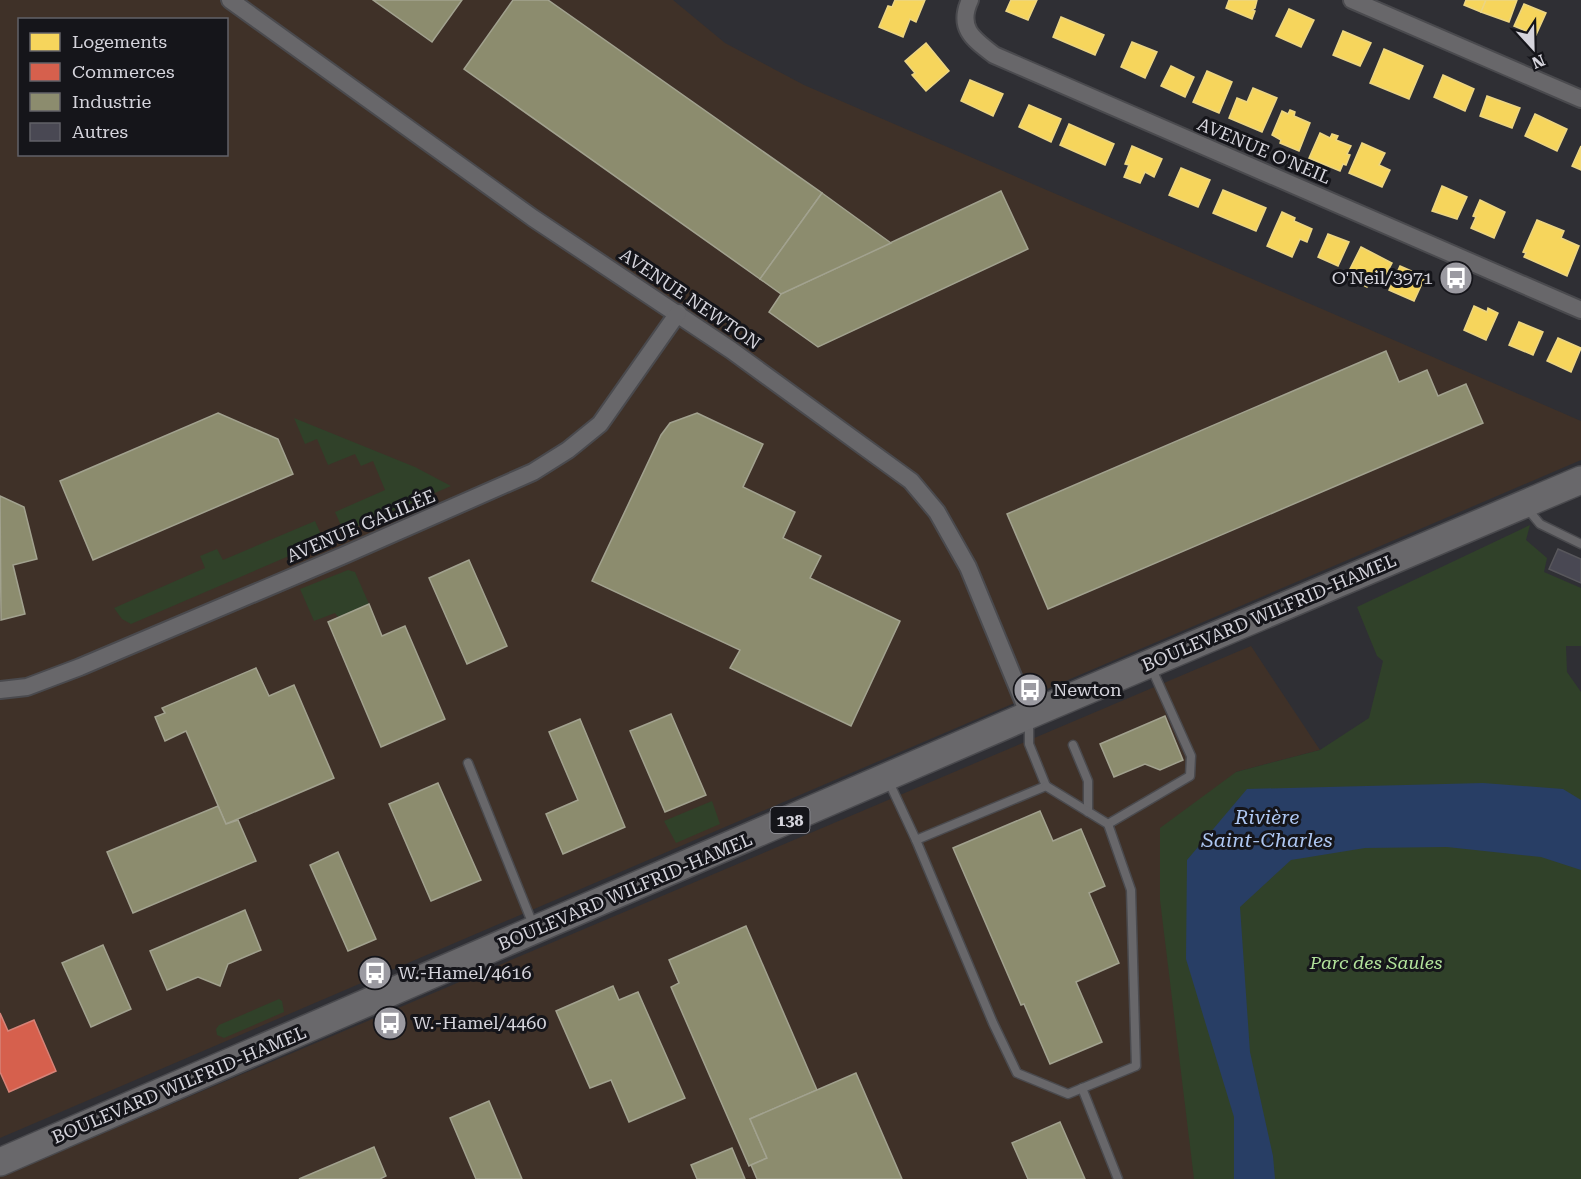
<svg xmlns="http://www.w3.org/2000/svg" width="1581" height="1179" viewBox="0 0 1581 1179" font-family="'Roboto Serif',serif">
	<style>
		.industrial { fill: #3f3128; fill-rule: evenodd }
		.green { fill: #304129 }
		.water { fill: #283e65 }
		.homes { fill: #f6d55c; stroke: #ecd582; stroke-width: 1.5 }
		.shops { fill: #d6604d; stroke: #d68378; stroke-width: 1.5 }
		.industry { fill: #8c8c6e; stroke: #a2a28f; stroke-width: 1.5 }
		.building { fill: #494853; stroke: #58575c; stroke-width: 1.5 }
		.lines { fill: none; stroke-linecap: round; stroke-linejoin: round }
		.service-casing { stroke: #4a4a4e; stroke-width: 11 }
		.minor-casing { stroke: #4a4a4e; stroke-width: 20 }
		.primary-casing { stroke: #4a4a4e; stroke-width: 30 }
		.service { stroke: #68676a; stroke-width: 8 }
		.minor { stroke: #68676a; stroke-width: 16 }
		.primary { stroke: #69686b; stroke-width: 27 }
		.labels { text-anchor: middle; stroke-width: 6; stroke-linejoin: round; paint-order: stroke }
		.shield { fill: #15151a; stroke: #9b9ba2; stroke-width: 1.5 }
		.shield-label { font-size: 16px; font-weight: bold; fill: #d5d4dc }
		.street-label { font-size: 18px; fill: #d5d4dc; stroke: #15151a }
		.poi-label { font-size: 18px; fill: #d5d4dc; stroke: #15151a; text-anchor: start }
		.park-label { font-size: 18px; font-style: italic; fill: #b3e49c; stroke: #15151a }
		.water-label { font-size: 20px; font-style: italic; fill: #aec7f2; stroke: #15151a }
	</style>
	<rect width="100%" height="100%" fill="#2f2f34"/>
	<g class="industrial">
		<path d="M 0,0 L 673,0 L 725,43 L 804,85 L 1581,421 L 1581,460 L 0,1138 ZM 20,20 L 226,20 L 226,154 L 20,154 Z"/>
		<path d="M 1251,646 L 1320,750 L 1236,772 L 1196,1179 L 0,1179 L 0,1177 Z"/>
	</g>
	<g class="green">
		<path d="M 294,418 L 415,467 L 451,486 L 344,532 L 335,512 L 385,490 L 373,461 L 361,466 L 355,454 L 328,465 L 317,439 L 305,444 Z"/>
		<path d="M 315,521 L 324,541 L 131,624 L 122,619 L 114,608 L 205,568 L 200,556 L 217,549 L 223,560 Z"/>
		<path d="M 1530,525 L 1526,540 L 1547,558 L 1544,572 L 1581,588 L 1581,646 L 1566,646 L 1567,672 L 1581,692 L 1581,1179 L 1194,1179 L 1160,900 L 1160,828 L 1236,772 L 1320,750 L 1369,718 L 1383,661 L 1377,656 L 1357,607 Z"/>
		<path d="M 348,570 L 355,572 L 369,604 L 338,617 L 335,613 L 314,621 L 300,589 Z"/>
		<path d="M 712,801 L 720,824 L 676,843 L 664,821 Z"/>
		<path d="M 279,999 L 282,1001 L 284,1012 L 224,1038 L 217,1035 L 216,1029 L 219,1025 Z"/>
	</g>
	<path class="water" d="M 1483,783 L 1563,789 L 1581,800 L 1581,870 L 1541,857 L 1447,847 L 1365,848 L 1291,860 L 1240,907 L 1250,1052 L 1273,1156 L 1275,1179 L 1234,1179 L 1234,1117 L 1186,959 L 1187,860 L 1247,789 Z"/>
	<g class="homes">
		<path d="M 895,0 L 925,0 L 916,22 L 910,19 L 903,37 L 879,27 L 888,6 L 892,7 Z"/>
		<path d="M 1011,0 L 1037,0 L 1028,20 L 1006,11 Z"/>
		<path d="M 1229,0 L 1257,0 L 1255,8 L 1252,10 L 1255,11 L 1252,19 L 1226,8 Z"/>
		<path d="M 1466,0 L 1486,0 L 1481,12 L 1464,5 Z"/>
		<path d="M 1486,0 L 1517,0 L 1509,22 L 1481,12 Z"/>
		<path d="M 1524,4 L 1546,13 L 1536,35 L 1514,26 Z"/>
		<path d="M 1289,9 L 1314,20 L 1301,47 L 1276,36 Z"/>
		<path d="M 1061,17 L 1104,35 L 1095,55 L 1053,37 Z"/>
		<path d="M 1343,31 L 1371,43 L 1360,66 L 1333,55 Z"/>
		<path d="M 1132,42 L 1157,52 L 1145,78 L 1121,67 Z"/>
		<path d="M 926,43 L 949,71 L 926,91 L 912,75 L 915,73 L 905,61 Z"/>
		<path d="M 1384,49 L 1423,66 L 1409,99 L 1370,83 Z"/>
		<path d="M 1171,66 L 1194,77 L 1185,97 L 1161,86 Z"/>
		<path d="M 1207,71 L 1232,82 L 1219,113 L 1193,102 Z"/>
		<path d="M 1443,75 L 1474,89 L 1465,111 L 1434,97 Z"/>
		<path d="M 970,80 L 1003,94 L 993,116 L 961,101 Z"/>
		<path d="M 1253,88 L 1277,98 L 1262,132 L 1229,118 L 1237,98 L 1247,102 Z"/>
		<path d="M 1487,96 L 1520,108 L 1512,128 L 1480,116 Z"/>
		<path d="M 1029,105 L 1061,119 L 1051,142 L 1019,127 Z"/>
		<path d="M 1290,110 L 1295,112 L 1294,116 L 1310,123 L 1299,151 L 1280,143 L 1281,140 L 1272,135 L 1282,111 L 1288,114 Z"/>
		<path d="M 1535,114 L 1567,129 L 1557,151 L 1525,136 Z"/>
		<path d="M 1069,124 L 1114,144 L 1105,165 L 1060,145 Z"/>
		<path d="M 1320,133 L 1330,138 L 1332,134 L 1338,136 L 1336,140 L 1351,146 L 1347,154 L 1350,155 L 1346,165 L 1343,164 L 1340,171 L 1309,158 Z"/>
		<path d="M 1362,143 L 1385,153 L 1379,165 L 1390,170 L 1382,187 L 1349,173 Z"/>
		<path d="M 1132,146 L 1162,159 L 1154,177 L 1145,172 L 1140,183 L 1124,177 L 1129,165 L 1125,164 Z"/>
		<path d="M 1581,146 L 1581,170 L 1572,166 Z"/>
		<path d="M 1181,168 L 1210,180 L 1198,207 L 1169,195 Z"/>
		<path d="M 1442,186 L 1467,197 L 1457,219 L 1432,211 Z"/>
		<path d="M 1223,190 L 1266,208 L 1256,231 L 1213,213 Z"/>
		<path d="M 1480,200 L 1505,212 L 1494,238 L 1471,228 L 1476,217 L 1473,216 Z"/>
		<path d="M 1282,212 L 1295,218 L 1294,221 L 1312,229 L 1307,242 L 1300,239 L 1292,257 L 1267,246 Z"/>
		<path d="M 1537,220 L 1564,231 L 1561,238 L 1579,246 L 1567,276 L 1524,257 L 1526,253 L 1523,252 Z"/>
		<path d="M 1328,234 L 1349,242 L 1338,266 L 1318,257 Z"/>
		<path d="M 1361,247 L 1392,263 L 1380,286 L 1371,281 L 1367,287 L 1346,277 Z"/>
		<path d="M 1400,266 L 1425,277 L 1414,301 L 1389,290 Z"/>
		<path d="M 1474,306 L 1487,312 L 1488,308 L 1498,313 L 1486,340 L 1464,330 Z"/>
		<path d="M 1519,322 L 1543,332 L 1533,355 L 1509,345 Z"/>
		<path d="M 1558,338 L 1581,348 L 1571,372 L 1547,361 Z"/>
	</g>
	<path class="shops" d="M 0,1013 L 8,1031 L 34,1020 L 56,1071 L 9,1092 L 0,1072 Z"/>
	<g class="industry">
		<path d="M 373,0 L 462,0 L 432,42 Z"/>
		<path d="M 513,0 L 548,0 L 822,193 L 760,279 L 464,69 Z"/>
		<path d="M 1001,191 L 1028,249 L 818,347 L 769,312 L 781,294 Z"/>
		<path d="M 822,193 L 891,243 L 781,294 L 760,279 Z"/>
		<path d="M 1386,351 L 1399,382 L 1427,370 L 1438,396 L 1466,384 L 1483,423 L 1048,609 L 1007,514 Z"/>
		<path d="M 218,413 L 278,439 L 293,474 L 93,560 L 60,481 Z"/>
		<path d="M 697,413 L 763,444 L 743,487 L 795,512 L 783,538 L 821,556 L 810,578 L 900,621 L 851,726 L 730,668 L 740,650 L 592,581 L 661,435 L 670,423 Z"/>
		<path d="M 0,496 L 24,507 L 37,559 L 13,565 L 25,614 L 1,620 Z"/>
		<path d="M 469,560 L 507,646 L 467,664 L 429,578 Z"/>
		<path d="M 369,604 L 382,636 L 405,626 L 445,719 L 381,747 L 328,622 Z"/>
		<path d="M 256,668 L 269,696 L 294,685 L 334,778 L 226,824 L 186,731 L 165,741 L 155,717 L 165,713 L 162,708 Z"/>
		<path d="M 671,714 L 706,795 L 665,812 L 630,731 Z"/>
		<path d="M 1165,716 L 1183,760 L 1160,770 L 1145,764 L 1114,777 L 1100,744 Z"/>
		<path d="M 580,719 L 625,827 L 563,854 L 546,814 L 578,800 L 549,732 Z"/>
		<path d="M 438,783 L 481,880 L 431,901 L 389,804 Z"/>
		<path d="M 218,806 L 226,824 L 238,820 L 256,861 L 133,913 L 107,852 Z"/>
		<path d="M 1040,811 L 1053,841 L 1081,829 L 1105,886 L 1089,893 L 1119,963 L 1076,982 L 1102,1042 L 1050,1064 L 1024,1004 L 1021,1005 L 953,848 Z"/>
		<path d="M 338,852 L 376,939 L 348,951 L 310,865 Z"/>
		<path d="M 245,910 L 261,950 L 228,964 L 220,986 L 198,977 L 167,990 L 150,951 Z"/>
		<path d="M 746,926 L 817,1090 L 750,1119 L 767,1158 L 749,1166 L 671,987 L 679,983 L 669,960 Z"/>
		<path d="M 103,945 L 131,1009 L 91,1027 L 62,963 Z"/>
		<path d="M 613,986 L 619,1000 L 638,992 L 685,1098 L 629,1122 L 611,1080 L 590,1088 L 556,1011 Z"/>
		<path d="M 856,1073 L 902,1179 L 757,1179 L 751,1165 L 767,1158 L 750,1119 Z"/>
		<path d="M 489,1101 L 522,1179 L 476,1179 L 450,1118 Z"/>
		<path d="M 1060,1122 L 1085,1179 L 1028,1179 L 1012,1143 Z"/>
		<path d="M 374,1147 L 386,1176 L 380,1179 L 299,1179 Z"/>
		<path d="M 732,1148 L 745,1179 L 697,1179 L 691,1165 Z"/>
	</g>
	<path class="building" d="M 1558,549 L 1581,559 L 1581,583 L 1549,569 Z"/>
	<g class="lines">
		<defs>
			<g id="service">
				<path d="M 1526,507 L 1540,524 L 1581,544"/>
				<path d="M 1073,745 L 1088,781 L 1088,812"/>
				<path d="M 468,763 L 534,927"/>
				<path d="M 888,780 L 916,840 L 1046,786 L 1029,744 L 1029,719"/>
				<path d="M 1108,824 L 1190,776 L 1191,756 L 1151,667"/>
				<path d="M 916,840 L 993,1023 L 1017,1073 L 1068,1094 L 1136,1066 L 1131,890 L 1108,824 L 1046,786"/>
				<path d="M 1082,1088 L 1118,1179"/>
			</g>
			<g id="minor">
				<path d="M 230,0 L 533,218 L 731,350 L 911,481 L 937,512 L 968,567 L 1029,715"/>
				<path d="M 970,0 C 957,28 973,39 994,55 L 1581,310"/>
				<path d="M 1352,0 L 1581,99"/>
				<path d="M 0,690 L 27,687 L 80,667 L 342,556 L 533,472 L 568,450 L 600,424 L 678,313"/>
			</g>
			<path id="primary" d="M 0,1162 L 1029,715 L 1581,480"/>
		</defs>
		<use href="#service" class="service-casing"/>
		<use href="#minor" class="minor-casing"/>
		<use href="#primary" class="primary-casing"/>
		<use href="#service" class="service"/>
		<use href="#minor" class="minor"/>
		<use href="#primary" class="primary"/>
	</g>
	<defs>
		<symbol id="bus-disc" viewBox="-11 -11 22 22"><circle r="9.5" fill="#9b9aa1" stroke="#15151a"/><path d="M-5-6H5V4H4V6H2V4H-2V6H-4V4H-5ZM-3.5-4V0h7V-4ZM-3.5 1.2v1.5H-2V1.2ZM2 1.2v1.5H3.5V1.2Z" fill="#fff"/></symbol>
	</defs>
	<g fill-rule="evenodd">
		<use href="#bus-disc" x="1437" y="259" width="38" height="38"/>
		<use href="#bus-disc" x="1011" y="671" width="38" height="38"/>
		<use href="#bus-disc" x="356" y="954" width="38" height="38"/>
		<use href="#bus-disc" x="371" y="1004" width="38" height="38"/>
	</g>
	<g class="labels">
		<rect class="shield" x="770.5" y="807" width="39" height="26" rx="4.5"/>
		<g class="shield-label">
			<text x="790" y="826">138</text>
		</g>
		<g class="street-label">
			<text transform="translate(1264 151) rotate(23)" y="6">AVENUE O'NEIL</text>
			<text transform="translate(690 299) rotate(34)" y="6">AVENUE NEWTON</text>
			<text transform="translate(361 526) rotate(-23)" y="6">AVENUE GALILÉE</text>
			<text transform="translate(1269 613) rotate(-23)" y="6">BOULEVARD WILFRID-HAMEL</text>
			<text transform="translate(625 892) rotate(-23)" y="6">BOULEVARD WILFRID-HAMEL</text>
			<text transform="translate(179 1085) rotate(-23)" y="6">BOULEVARD WILFRID-HAMEL</text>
		</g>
		<g class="poi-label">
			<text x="1433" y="284" text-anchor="end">O'Neil/3971</text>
			<text x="1053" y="696">Newton</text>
			<text x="398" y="979">W.-Hamel/4616</text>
			<text x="413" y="1029">W.-Hamel/4460</text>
		</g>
		<g class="park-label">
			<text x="1376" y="969">Parc des Saules</text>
		</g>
		<g class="water-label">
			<text x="1267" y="824">Rivière<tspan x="1267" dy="23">Saint-Charles</tspan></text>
		</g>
	</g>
	<rect x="18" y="18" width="210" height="138" fill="#15151a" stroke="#626168" stroke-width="1.5"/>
	<rect x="30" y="33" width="30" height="18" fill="#f6d55c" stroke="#626168" stroke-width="1.5"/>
	<text x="72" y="48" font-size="18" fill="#d5d4dc">Logements</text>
	<rect x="30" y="63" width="30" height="18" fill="#d6604d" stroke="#626168" stroke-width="1.5"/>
	<text x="72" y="78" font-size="18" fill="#d5d4dc">Commerces</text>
	<rect x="30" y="93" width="30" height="18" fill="#8c8c6e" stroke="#626168" stroke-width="1.5"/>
	<text x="72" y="108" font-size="18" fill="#d5d4dc">Industrie</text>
	<rect x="30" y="123" width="30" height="18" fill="#494853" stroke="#626168" stroke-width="1.5"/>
	<text x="72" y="138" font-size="18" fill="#d5d4dc">Autres</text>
	<g transform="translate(1533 48) rotate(158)" stroke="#15151a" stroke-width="4.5" paint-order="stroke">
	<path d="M0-4.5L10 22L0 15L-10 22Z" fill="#d5d4dc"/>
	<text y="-9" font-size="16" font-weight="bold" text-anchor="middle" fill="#d5d4dc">N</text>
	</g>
</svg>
